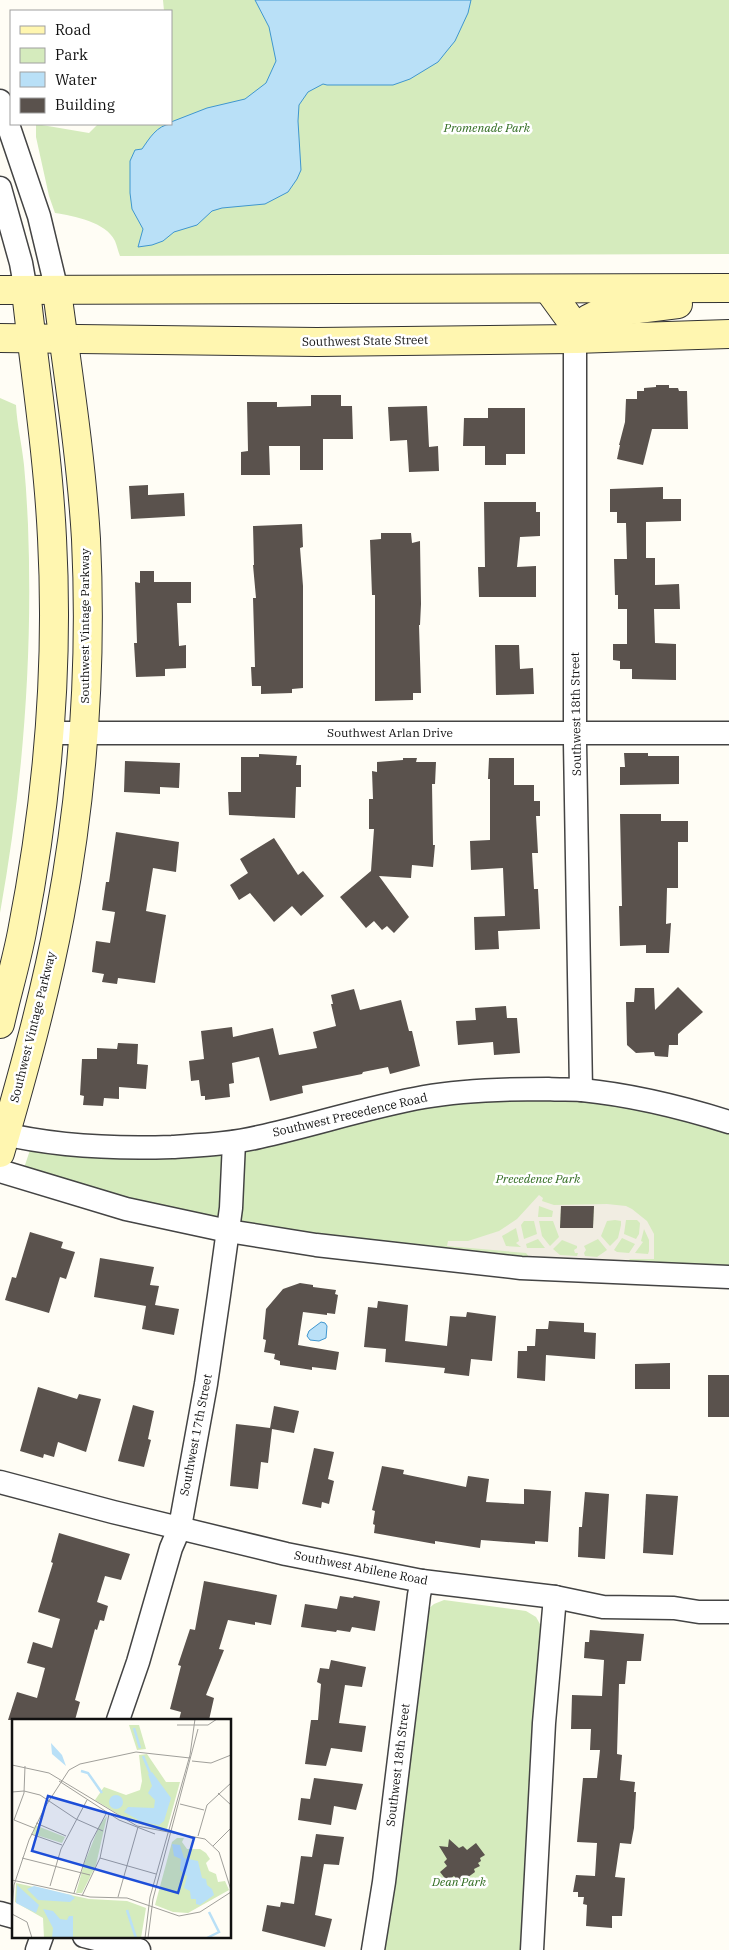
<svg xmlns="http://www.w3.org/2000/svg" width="729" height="1950" viewBox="0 0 729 1950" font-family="'IBM Plex Serif',serif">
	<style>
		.green { fill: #d5ebbd }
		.plaza { fill: #f1ede2; fill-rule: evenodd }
		.water { fill: #b9e0f7; stroke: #3f96cf }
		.building { fill: #5a524d }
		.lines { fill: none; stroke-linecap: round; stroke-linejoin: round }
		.street-casing { stroke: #444; stroke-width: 25 }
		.secondary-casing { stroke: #333; stroke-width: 30 }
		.street { stroke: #fff; stroke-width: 22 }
		.secondary { stroke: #fff6b0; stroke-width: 28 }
		.labels { text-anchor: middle; stroke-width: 5; stroke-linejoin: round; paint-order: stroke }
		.park-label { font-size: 12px; font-style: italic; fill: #2f6b1f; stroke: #fff }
		.street-label { font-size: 12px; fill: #111; stroke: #fff }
		.inset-river { fill: none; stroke: #b9e0f7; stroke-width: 2.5 }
		.inset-road { fill: none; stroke: #a09f9a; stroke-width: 1 }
		.view { fill: #1d4ed8; fill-opacity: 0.15; stroke: #1d4ed8; stroke-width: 2.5 }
		.inset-edge { fill: none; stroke: #111; stroke-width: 2.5 }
	</style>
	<rect width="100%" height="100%" fill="#fffdf5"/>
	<g class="green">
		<path d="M 163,0 L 729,0 L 729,254 L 120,256 C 118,251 117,246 115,241 C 106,222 74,216 55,213 L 49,196 L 36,137 L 36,124 L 89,133 L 98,124 L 171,124 L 171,11 L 164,11 Z"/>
		<path d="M 0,398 L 16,405 C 17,425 22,445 24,465 C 26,485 27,505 28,525 C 33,656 23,785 0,913 Z"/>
		<path d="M 524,1097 L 614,1103 L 729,1131 L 729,1270 L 574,1263 L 363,1243 L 153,1206 L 24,1168 L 31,1147 L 82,1154 L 407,1108 Z"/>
		<path d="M 444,1600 L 526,1611 L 536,1617 L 541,1626 L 522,1950 L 381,1950 L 427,1610 L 434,1604 Z"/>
	</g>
	<path class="plaza" d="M 539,1195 L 543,1198 L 542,1201 L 554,1205 L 607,1204 L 626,1206 L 632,1209 L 647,1221 L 654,1234 L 654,1259 L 630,1259 L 624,1265 L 532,1261 L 526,1253 L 447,1246 L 448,1241 L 468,1241 L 499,1231 L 517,1219 ZM 539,1206 L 553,1211 L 552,1217 L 538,1217 ZM 561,1206 L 594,1206 L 593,1228 L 560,1228 ZM 615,1220 L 621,1221 L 621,1225 L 618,1238 L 610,1246 L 601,1236 L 607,1221 ZM 626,1220 L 637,1220 L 640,1223 L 639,1234 L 636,1239 L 624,1234 ZM 524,1221 L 534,1221 L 537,1234 L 524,1239 L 521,1225 ZM 539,1221 L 553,1221 L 559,1237 L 550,1246 L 542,1236 ZM 516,1228 L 519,1241 L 516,1243 L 521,1247 L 506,1246 L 502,1236 ZM 644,1229 L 649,1240 L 649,1251 L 648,1254 L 635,1253 L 643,1242 L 641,1241 ZM 622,1238 L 635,1244 L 629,1253 L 617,1252 L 614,1250 ZM 538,1239 L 545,1248 L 527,1248 L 526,1244 ZM 598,1239 L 607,1250 L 597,1257 L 585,1256 L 584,1253 L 586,1250 L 584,1246 ZM 562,1240 L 577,1246 L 577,1248 L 574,1250 L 575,1253 L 578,1253 L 577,1256 L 560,1255 L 553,1249 Z"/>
	<g class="water">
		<path d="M 255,0 L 471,0 L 468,13 L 455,41 L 446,52 L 438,62 L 410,79 L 393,85 L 327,85 L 323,84 L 308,92 L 299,105 L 298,121 L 301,170 L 297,179 L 288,192 L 265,204 L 222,208 L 212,211 L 197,225 L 174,232 L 163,241 L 152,245 L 138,247 L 143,229 L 132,209 L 130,193 L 130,161 L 135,150 L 142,149 C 149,139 157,125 171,124 L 171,122 L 207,108 L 245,99 L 266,83 L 276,61 L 269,27 Z"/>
		<path d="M 321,1322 L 325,1323 L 327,1326 L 326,1338 L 319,1341 L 310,1340 L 307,1336 L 309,1331 Z"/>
	</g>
	<g class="building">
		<path d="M 656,385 L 669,385 L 669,388 L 678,388 L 679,391 L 687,391 L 688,429 L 652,429 L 643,465 L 617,459 L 620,445 L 619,445 L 625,422 L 626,399 L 637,399 L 637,391 L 644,391 L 644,388 L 656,387 Z"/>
		<path d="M 311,395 L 341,395 L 341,406 L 352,406 L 353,439 L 323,439 L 323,470 L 300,470 L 300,446 L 269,446 L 270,475 L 241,475 L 241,452 L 248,451 L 247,402 L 277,402 L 277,407 L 311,406 Z"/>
		<path d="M 427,406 L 429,447 L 438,446 L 439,471 L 409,472 L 407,440 L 390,441 L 388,407 Z"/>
		<path d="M 488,408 L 525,408 L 525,454 L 506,454 L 506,465 L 485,465 L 485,446 L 463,446 L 464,418 L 488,418 Z"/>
		<path d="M 148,485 L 148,495 L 184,493 L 185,516 L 131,519 L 129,486 Z"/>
		<path d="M 663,487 L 663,499 L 681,499 L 681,521 L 646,522 L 646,558 L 655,558 L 655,585 L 679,584 L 680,609 L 654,609 L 655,643 L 676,644 L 676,680 L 632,679 L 632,669 L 620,669 L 620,661 L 613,660 L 613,644 L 627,644 L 627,609 L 618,609 L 618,595 L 615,595 L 614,559 L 627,559 L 626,523 L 617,523 L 617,512 L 610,512 L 610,489 Z"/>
		<path d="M 484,502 L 536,502 L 536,512 L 540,512 L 540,536 L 520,537 L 517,567 L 536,566 L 536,597 L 479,597 L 478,567 L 485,567 Z"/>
		<path d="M 302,524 L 303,547 L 300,548 L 303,586 L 303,688 L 292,689 L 292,693 L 261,694 L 261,686 L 252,686 L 251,667 L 255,667 L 253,598 L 256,598 L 253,565 L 254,565 L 253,526 Z"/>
		<path d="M 381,533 L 411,533 L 412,543 L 420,541 L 421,604 L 420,625 L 419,625 L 421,693 L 413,693 L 413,700 L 375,701 L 375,595 L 372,595 L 370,540 L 381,539 Z"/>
		<path d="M 140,571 L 154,571 L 154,582 L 191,582 L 191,603 L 177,603 L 179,646 L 186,645 L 186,668 L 165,669 L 165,676 L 136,677 L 134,643 L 137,643 L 135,582 L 140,583 Z"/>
		<path d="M 495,645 L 519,645 L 520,669 L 533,668 L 534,694 L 496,695 Z"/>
		<path d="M 624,753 L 648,753 L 648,756 L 679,756 L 679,784 L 620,785 L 620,767 L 625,767 Z"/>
		<path d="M 259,754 L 297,756 L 296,765 L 301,765 L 301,787 L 296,787 L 295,818 L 229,815 L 228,792 L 241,792 L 241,757 L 259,757 Z"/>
		<path d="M 403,758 L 417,758 L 416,762 L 436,762 L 435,784 L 432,784 L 433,845 L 435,845 L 433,867 L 412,865 L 411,878 L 379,876 L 409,917 L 394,933 L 387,926 L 382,930 L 374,921 L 366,928 L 340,897 L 371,871 L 374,829 L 369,829 L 369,799 L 373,799 L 372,771 L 377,772 L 377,762 L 403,760 Z"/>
		<path d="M 489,758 L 514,758 L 514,785 L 534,785 L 534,801 L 540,801 L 540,816 L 536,816 L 538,853 L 532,853 L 534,889 L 538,889 L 540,929 L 498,931 L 499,949 L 475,950 L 474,917 L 505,916 L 503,868 L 471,870 L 470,841 L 490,840 L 490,779 L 488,779 Z"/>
		<path d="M 125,761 L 180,763 L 179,788 L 160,787 L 160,794 L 124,792 Z"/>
		<path d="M 620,814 L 661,814 L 661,821 L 688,821 L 688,842 L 678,842 L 678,888 L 667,888 L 666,924 L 671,923 L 669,953 L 646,953 L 646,945 L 620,946 L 619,906 L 622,906 Z"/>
		<path d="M 116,832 L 179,842 L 176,872 L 153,868 L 146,911 L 166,915 L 155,983 L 118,978 L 117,984 L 102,982 L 104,974 L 92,972 L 96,941 L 110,943 L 115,912 L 102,910 L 106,882 L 109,882 Z"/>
		<path d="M 274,838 L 298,875 L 303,871 L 324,896 L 301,916 L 292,906 L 274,922 L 250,893 L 239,900 L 230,885 L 248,873 L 240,859 Z"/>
		<path d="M 678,987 L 703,1012 L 678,1034 L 678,1045 L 669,1045 L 668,1057 L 655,1056 L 654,1052 L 636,1053 L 627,1045 L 626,1002 L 634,1002 L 635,988 L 654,988 L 655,1010 Z"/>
		<path d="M 354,989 L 360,1010 L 401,1000 L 409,1031 L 412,1031 L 420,1066 L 390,1074 L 388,1067 L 363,1072 L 362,1074 L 302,1086 L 303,1093 L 270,1101 L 259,1057 L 232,1063 L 234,1083 L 229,1084 L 230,1097 L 205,1100 L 205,1096 L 201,1096 L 199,1080 L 191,1081 L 189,1061 L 204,1059 L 201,1031 L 232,1027 L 233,1037 L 273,1028 L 279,1055 L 317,1048 L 313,1032 L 336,1026 L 331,1004 L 333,1004 L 331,995 Z"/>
		<path d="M 506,1006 L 507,1018 L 517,1018 L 520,1053 L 494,1055 L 493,1042 L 458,1045 L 456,1021 L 476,1020 L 475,1008 Z"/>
		<path d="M 118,1043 L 138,1044 L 137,1064 L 148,1065 L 146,1089 L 119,1087 L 119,1099 L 104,1098 L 103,1106 L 83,1105 L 84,1096 L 80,1095 L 82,1059 L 97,1059 L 97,1048 L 117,1049 Z"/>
		<path d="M 561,1206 L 594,1206 L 593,1228 L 560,1228 Z"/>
		<path d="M 30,1232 L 63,1242 L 61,1248 L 75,1252 L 66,1279 L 60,1277 L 49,1313 L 5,1300 L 12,1277 L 16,1278 Z"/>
		<path d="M 100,1258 L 154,1267 L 150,1285 L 159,1286 L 155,1305 L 179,1309 L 174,1335 L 142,1329 L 146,1306 L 94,1297 Z"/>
		<path d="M 300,1283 L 313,1285 L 313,1287 L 336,1290 L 335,1294 L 338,1295 L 335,1314 L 327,1313 L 327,1315 L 303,1312 L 298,1345 L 339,1352 L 336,1370 L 312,1367 L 312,1370 L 280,1365 L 280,1361 L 274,1359 L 275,1354 L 264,1352 L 266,1340 L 263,1339 L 266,1309 L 283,1289 Z"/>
		<path d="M 378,1301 L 408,1305 L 405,1341 L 447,1346 L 450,1316 L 466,1317 L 467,1312 L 496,1316 L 492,1361 L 471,1359 L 469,1376 L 444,1373 L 445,1368 L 385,1362 L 386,1349 L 364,1347 L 368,1307 L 377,1308 Z"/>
		<path d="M 549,1321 L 584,1323 L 584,1332 L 596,1333 L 595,1359 L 546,1355 L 545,1381 L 517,1378 L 518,1351 L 527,1351 L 527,1346 L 535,1346 L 536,1329 L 548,1329 Z"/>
		<path d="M 670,1363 L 670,1389 L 635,1389 L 635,1364 Z"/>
		<rect x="708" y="1375" width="21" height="42"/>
		<path d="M 38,1387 L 77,1399 L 79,1394 L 101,1399 L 86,1452 L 58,1442 L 54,1457 L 44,1454 L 43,1458 L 20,1451 Z"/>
		<path d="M 133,1405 L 154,1411 L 148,1439 L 151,1440 L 144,1467 L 118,1461 Z"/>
		<path d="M 274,1406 L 299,1411 L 294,1433 L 272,1429 L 268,1463 L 261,1462 L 258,1489 L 230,1486 L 236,1424 L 270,1428 Z"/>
		<path d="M 314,1448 L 334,1452 L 328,1479 L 334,1481 L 329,1504 L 322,1502 L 321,1508 L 302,1504 Z"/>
		<path d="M 382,1466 L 404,1470 L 403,1474 L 466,1487 L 468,1476 L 489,1479 L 486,1502 L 524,1504 L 524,1489 L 551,1491 L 548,1542 L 535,1541 L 535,1544 L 481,1540 L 480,1548 L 435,1541 L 435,1544 L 374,1533 L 375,1525 L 373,1524 L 375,1511 L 372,1510 Z"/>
		<path d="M 585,1492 L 609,1494 L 605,1559 L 578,1557 L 579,1527 L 582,1527 Z"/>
		<path d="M 646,1494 L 678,1496 L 673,1555 L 643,1553 Z"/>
		<path d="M 59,1533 L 130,1554 L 121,1580 L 105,1576 L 97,1602 L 108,1606 L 104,1621 L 100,1620 L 97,1630 L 95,1629 L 75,1700 L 80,1702 L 75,1720 L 8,1720 L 17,1692 L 37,1698 L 45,1668 L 27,1663 L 33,1642 L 52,1648 L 60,1619 L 38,1612 L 53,1563 L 51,1562 Z"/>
		<path d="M 204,1581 L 277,1595 L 271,1625 L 255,1622 L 255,1625 L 228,1620 L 219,1649 L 224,1650 L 206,1695 L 214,1698 L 209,1720 L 179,1720 L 181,1712 L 170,1709 L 181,1666 L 178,1665 L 190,1629 L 195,1630 Z"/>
		<path d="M 340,1596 L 353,1598 L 354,1596 L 380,1601 L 375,1631 L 352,1627 L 350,1632 L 337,1630 L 336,1632 L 301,1627 L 305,1604 L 337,1609 Z"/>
		<path d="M 590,1630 L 644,1634 L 641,1661 L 627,1661 L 625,1684 L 619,1684 L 617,1754 L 622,1755 L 620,1780 L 635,1782 L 634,1792 L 636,1792 L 634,1828 L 631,1844 L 620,1843 L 615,1877 L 625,1878 L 622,1916 L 612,1916 L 612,1928 L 586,1926 L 587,1905 L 583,1904 L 584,1897 L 578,1897 L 578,1892 L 573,1892 L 576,1875 L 595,1876 L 597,1843 L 577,1842 L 583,1778 L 597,1778 L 600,1750 L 590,1750 L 591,1729 L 571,1729 L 572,1695 L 602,1696 L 604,1660 L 584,1658 L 585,1642 L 589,1642 Z"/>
		<path d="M 331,1660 L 366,1667 L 362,1687 L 345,1685 L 339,1723 L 366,1726 L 362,1752 L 331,1748 L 326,1766 L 305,1764 L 311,1720 L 318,1720 L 321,1684 L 317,1682 L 320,1668 L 329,1669 Z"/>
		<path d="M 314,1778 L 363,1784 L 356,1810 L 334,1806 L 331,1825 L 298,1820 L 301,1798 L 310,1799 Z"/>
		<path d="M 316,1834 L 344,1837 L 339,1865 L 324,1864 L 315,1915 L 332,1919 L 325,1947 L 262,1931 L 267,1905 L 280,1907 L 281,1902 L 294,1904 L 301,1856 L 312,1857 Z"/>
		<path d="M 449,1839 L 459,1848 L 463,1846 L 467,1850 L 476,1843 L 485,1855 L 480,1858 L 481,1861 L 478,1863 L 480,1866 L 474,1869 L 475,1872 L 460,1883 L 454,1876 L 447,1881 L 440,1872 L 447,1866 L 444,1862 L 447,1859 L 439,1846 L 448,1847 Z"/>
	</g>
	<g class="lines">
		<defs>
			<g id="street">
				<path d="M 0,101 L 39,216 L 57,291"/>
				<path d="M 0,188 L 21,263 L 26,291"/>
				<path d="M 575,339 L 575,743 L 581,1090"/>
				<path d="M 50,733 L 729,733"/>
				<path d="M 0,1133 C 57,1147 114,1149 172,1147 C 201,1145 230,1144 259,1137 C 314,1125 368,1107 424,1097 C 464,1090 507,1089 548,1089 C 559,1090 571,1089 582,1090 C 632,1095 681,1107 729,1122"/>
				<path d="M 0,1171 L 126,1209 L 228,1231 L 316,1245 L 521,1268 L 729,1277"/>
				<path d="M 0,1482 L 113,1512 L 286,1554 L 422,1581 L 555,1597 L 603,1607 L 674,1608 L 699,1612 L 729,1612"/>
				<path d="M 118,1720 L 138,1662 L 171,1548 L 180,1527 L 206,1384 L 219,1295 L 231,1208 L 234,1142"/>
				<path d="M 0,1913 L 14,1917"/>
				<path d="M 84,1936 L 139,1950"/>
				<path d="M 37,1950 L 42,1936"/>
				<path d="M 373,1950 L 384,1882 L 419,1595 L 422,1581"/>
				<path d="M 532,1950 L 544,1723 L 555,1597"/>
			</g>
			<g id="secondary">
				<path d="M 548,289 L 572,322 L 575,339"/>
				<path d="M 0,290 L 729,288"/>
				<path d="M 0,338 L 317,342 L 575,339 L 729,334"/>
				<path d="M 575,339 L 588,319 L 598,314 L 678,304"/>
				<path d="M 0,1024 C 7,993 16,963 22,932 C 47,804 59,669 52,538 C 48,455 35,373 26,291"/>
				<path d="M 0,1153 C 23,1074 45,995 60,915 C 83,792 92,664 86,539 C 81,456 68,374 57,291"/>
			</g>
		</defs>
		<use href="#street" class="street-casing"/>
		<use href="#secondary" class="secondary-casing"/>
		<use href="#street" class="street"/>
		<use href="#secondary" class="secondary"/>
	</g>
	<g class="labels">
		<g class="park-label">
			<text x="487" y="132">Promenade Park</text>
			<text x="538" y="1183">Precedence Park</text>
			<text x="459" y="1886">Dean Park</text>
		</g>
		<g class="street-label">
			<text transform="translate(365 341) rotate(-1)" y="4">Southwest State Street</text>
			<text transform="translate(85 626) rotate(-90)" y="4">Southwest Vintage Parkway</text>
			<text transform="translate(576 714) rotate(-91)" y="4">Southwest 18th Street</text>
			<text x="390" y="737">Southwest Arlan Drive</text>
			<text transform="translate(33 1027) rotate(-76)" y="4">Southwest Vintage Parkway</text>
			<text transform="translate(350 1115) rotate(-13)" y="4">Southwest Precedence Road</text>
			<text transform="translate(196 1435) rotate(-79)" y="4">Southwest 17th Street</text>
			<text transform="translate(361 1568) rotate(11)" y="4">Southwest Abilene Road</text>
			<text transform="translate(398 1765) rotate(-83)" y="4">Southwest 18th Street</text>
		</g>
	</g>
	<g transform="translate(12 1719)">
		<rect width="219" height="219" fill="#fffdf5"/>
		<path d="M 117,6 L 127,6 L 134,30 L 125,31 ZM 135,35 L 154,63 L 168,63 L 155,110 L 151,112 L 116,101 L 83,81 L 92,68 L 114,76 L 128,71 L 130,62 L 127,36 ZM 95,97 L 84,146 L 70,174 L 64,174 L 72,145 L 88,105 ZM 23,106 L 53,118 L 50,124 L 21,115 ZM 165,119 L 172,119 L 170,123 L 175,130 L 188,130 L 194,134 L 198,140 L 194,144 L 197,152 L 204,155 L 206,163 L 213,162 L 217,171 L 176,194 L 161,193 L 143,186 L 160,123 ZM 4,164 L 77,180 L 115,182 L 134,189 L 129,219 L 32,219 L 31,199 L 3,183 Z" fill="#d5ebbd"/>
		<path d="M 39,24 L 50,36 L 54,47 L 40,35 ZM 140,53 L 159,79 L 152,102 L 147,106 L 130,103 L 112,93 L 116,88 L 142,89 L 143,81 L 136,74 L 140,67 L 136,55 ZM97 83a7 7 0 1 1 14 0a7 7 0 1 1-14 0ZM 160,125 L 168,126 L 172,139 L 186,142 L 190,159 L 194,160 L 195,166 L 200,170 L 202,176 L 188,186 L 184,185 L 184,180 L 179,180 L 178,172 L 172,169 L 175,157 L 168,151 L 169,140 L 162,137 ZM 5,166 L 27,186 L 24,194 L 4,184 ZM 22,167 L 59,176 L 63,179 L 58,183 L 26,181 L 15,170 ZM 31,190 L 41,192 L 48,200 L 55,201 L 57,197 L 61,197 L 61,219 L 40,219 L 41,209 Z" fill="#b9e0f7"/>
		<path class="inset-river" d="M 122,9 L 128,29M 131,37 L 138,54M 69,52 L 76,54 L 90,74M 115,191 L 124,219M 195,219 L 207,213 L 197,193"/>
		<path class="inset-road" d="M 165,6 L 196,6 L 205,0M 180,42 L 199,44 L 219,36M 0,46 L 37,54 L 125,107 L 193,120 L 207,133 L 219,171M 47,62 L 107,101 L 143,115M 0,73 L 12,72 L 28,76 L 64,100 L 91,112M 206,74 L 219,86M 168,85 L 192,91M 2,101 L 12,74 L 13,47M 2,101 L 22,109M 24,104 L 54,117M 19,115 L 50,126M 186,117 L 195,86 L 219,64M 201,127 L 219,109M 10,139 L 78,156M 88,139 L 144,155M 0,161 L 78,178 L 115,179 L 167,197 L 188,193 L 219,173M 38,167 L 49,130 L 75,81M 62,174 L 79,123 L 95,93M 70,177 L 88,139 L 97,95M 106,178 L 126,108M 0,191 L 2,166 L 17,121 L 33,88 L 57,51 L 68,45 L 124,33 L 178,39M 0,195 L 15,203 L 20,219M 133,219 L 138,178 L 178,36 L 183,0M 136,219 L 141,180 L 186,10"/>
		<path class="view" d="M 36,77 L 182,119 L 166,174 L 20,132 Z"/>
		<rect width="219" height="219" class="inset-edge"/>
	</g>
	<rect x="10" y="10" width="162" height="115" fill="#ffffff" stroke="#a0a0a0"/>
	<rect x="20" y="26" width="25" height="8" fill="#fff6b0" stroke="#a0a0a0"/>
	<text x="55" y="35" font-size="15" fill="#111111">Road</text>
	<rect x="20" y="48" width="25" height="15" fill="#d5ebbd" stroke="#a0a0a0"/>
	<text x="55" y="60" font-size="15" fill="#111111">Park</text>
	<rect x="20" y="72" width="25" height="15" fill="#b9e0f7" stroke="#a0a0a0"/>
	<text x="55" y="85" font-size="15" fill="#111111">Water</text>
	<rect x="20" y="98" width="25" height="15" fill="#5a524d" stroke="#a0a0a0"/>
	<text x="55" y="110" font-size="15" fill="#111111">Building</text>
</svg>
